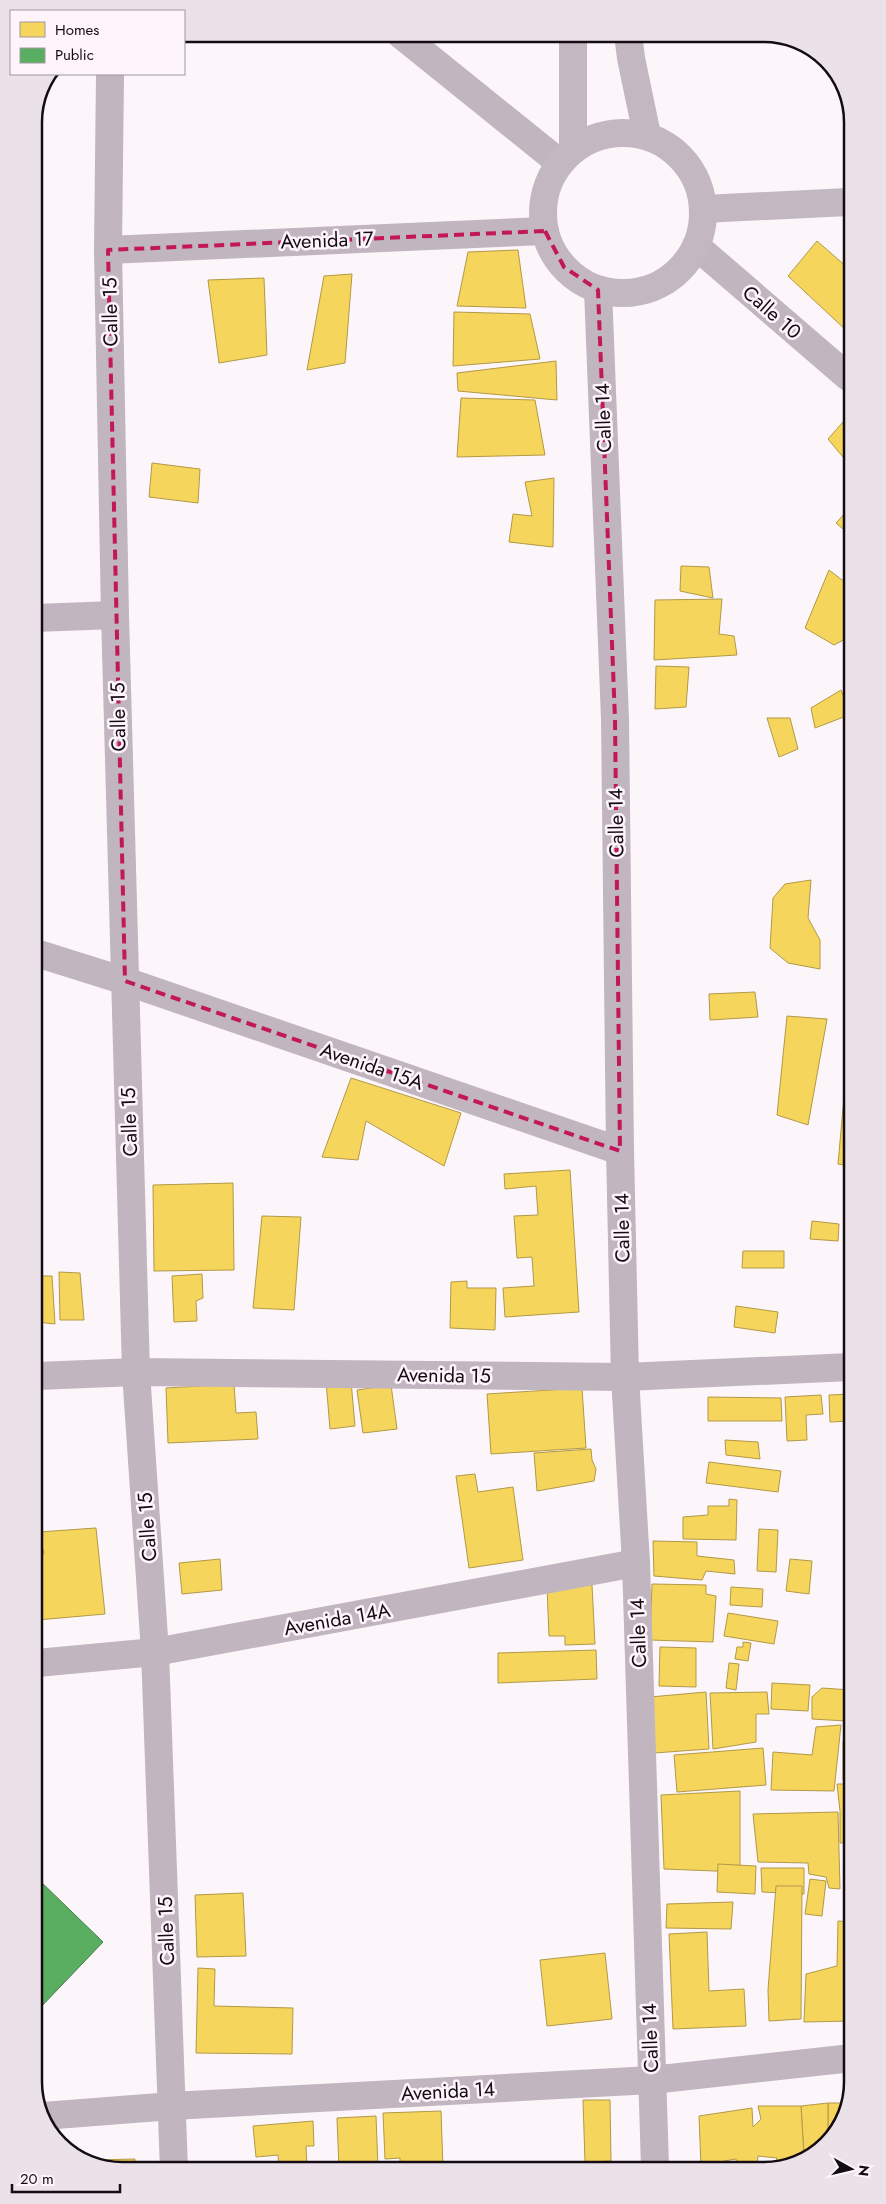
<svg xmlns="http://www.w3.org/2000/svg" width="886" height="2204" viewBox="0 0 886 2204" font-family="Jost,sans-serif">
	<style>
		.homes { fill: #f6d55c; stroke: #b29946 }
		.public { fill: #5aae61; stroke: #457d4a }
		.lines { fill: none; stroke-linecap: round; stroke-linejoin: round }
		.minor { stroke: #c1b5c0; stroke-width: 28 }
		.major { stroke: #c3b7c2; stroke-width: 28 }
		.marked { fill: none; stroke: #c2185b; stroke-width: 4; stroke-dasharray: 10 6; stroke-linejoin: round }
		.labels { text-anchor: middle; stroke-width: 5; stroke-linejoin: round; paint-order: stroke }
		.street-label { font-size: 20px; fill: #140c13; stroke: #fef4fc }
		.rim { fill: none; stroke: #140c13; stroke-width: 2.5 }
	</style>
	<rect width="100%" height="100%" fill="#fcf6fb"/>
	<g class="homes">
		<path d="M 817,241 L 848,268 L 848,332 L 788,276 Z"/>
		<path d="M 518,250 L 526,308 L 457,306 L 468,252 Z"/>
		<path d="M 352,274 L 345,363 L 307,370 L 324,276 Z"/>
		<path d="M 264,278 L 267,355 L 219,363 L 208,280 Z"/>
		<path d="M 454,312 L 530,314 L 540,359 L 453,366 Z"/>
		<path d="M 556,361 L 557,400 L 458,391 L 457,373 Z"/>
		<path d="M 461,398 L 535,400 L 545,455 L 457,457 Z"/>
		<path d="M 843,422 L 848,428 L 848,463 L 828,439 Z"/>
		<path d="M 152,463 L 200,469 L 198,503 L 149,497 Z"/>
		<path d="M 554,478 L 553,547 L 509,542 L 513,514 L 532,516 L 525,482 Z"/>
		<path d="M 849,509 L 849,534 L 836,523 Z"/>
		<path d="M 681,566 L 709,567 L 713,598 L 680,591 Z"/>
		<path d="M 829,570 L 846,583 L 849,581 L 849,637 L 834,645 L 805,628 Z"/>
		<path d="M 722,599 L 719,634 L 734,636 L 737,655 L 654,660 L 655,600 Z"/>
		<path d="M 656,666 L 689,667 L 686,707 L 655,709 Z"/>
		<path d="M 841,690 L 849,710 L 849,715 L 815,728 L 811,708 Z"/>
		<path d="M 767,718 L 790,718 L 798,749 L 779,757 Z"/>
		<path d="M 811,880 L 808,918 L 820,940 L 820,969 L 788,963 L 770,948 L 773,898 L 785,884 Z"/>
		<path d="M 755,992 L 758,1017 L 710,1020 L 709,994 Z"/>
		<path d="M 787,1016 L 827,1019 L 808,1125 L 777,1115 Z"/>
		<path d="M 850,1030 L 850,1166 L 838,1164 Z"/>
		<path d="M 351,1078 L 461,1113 L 444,1166 L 366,1121 L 358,1160 L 322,1157 Z"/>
		<path d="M 570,1170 L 579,1312 L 505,1317 L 503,1288 L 534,1286 L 532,1257 L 517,1258 L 514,1216 L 538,1215 L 536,1186 L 505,1189 L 504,1174 Z"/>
		<path d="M 233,1183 L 234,1270 L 154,1271 L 153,1185 Z"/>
		<path d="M 262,1216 L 301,1217 L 294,1310 L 253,1308 Z"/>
		<path d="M 812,1221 L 839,1224 L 838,1241 L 810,1239 Z"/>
		<path d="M 743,1251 L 784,1251 L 784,1268 L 742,1268 Z"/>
		<path d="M 59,1272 L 80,1273 L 84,1320 L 60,1320 Z"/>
		<path d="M 202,1274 L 203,1298 L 196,1301 L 197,1321 L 174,1322 L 172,1276 Z"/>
		<path d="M 37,1276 L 52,1276 L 55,1324 L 37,1322 Z"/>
		<path d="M 467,1281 L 467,1288 L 496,1288 L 495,1330 L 450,1328 L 451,1282 Z"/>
		<path d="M 736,1306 L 778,1312 L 775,1333 L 734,1327 Z"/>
		<path d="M 326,1381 L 351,1381 L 355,1426 L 330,1429 Z"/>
		<path d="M 234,1384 L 236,1413 L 256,1412 L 258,1439 L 168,1443 L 166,1388 Z"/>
		<path d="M 391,1385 L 397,1429 L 363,1433 L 357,1390 Z"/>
		<path d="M 582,1388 L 586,1448 L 491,1454 L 487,1394 Z"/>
		<path d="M 851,1394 L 851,1421 L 830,1422 L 829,1395 Z"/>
		<path d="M 821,1395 L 823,1414 L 806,1415 L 807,1440 L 787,1441 L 785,1397 Z"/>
		<path d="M 708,1397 L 781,1398 L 782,1421 L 708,1421 Z"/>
		<path d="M 725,1440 L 758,1442 L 760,1459 L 726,1455 Z"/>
		<path d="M 591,1449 L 592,1460 L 596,1469 L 594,1481 L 537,1491 L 534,1453 Z"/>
		<path d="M 709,1462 L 781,1471 L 778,1492 L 706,1483 Z"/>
		<path d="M 475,1474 L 478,1492 L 513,1487 L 523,1560 L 469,1568 L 456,1476 Z"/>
		<path d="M 729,1499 L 737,1500 L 736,1540 L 683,1539 L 683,1517 L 708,1515 L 708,1506 L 729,1506 Z"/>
		<path d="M 96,1528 L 105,1614 L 37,1620 L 37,1555 L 44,1554 L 39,1532 Z"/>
		<path d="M 759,1529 L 778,1530 L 776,1572 L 757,1571 Z"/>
		<path d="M 653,1541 L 697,1542 L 697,1556 L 734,1560 L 735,1574 L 706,1571 L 702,1580 L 654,1576 Z"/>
		<path d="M 220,1559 L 222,1590 L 182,1594 L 179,1563 Z"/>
		<path d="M 790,1559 L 812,1561 L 809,1594 L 786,1591 Z"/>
		<path d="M 652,1584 L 706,1585 L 706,1594 L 716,1596 L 713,1642 L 650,1640 Z"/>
		<path d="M 592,1585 L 595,1644 L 565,1645 L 565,1636 L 549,1636 L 547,1587 Z"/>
		<path d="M 731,1587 L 763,1589 L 762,1607 L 730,1605 Z"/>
		<path d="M 728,1613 L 778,1621 L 774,1644 L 724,1636 Z"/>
		<path d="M 743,1642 L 751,1643 L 748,1661 L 735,1659 L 737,1647 L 743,1647 Z"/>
		<path d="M 660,1647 L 696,1648 L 696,1687 L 659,1686 Z"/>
		<path d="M 596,1650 L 597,1679 L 498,1683 L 498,1653 Z"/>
		<path d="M 729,1663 L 739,1664 L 736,1690 L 726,1688 Z"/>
		<path d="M 772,1683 L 810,1685 L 808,1711 L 771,1709 Z"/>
		<path d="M 822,1688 L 851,1690 L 846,1721 L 812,1719 L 812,1697 Z"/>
		<path d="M 706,1692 L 709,1749 L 654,1753 L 650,1697 Z"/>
		<path d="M 767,1692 L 769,1714 L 756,1714 L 756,1742 L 713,1749 L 710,1693 Z"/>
		<path d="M 841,1725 L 834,1791 L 771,1790 L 773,1752 L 812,1755 L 816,1727 Z"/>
		<path d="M 843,1741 L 851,1742 L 852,1780 L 843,1780 Z"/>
		<path d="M 763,1748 L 766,1785 L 677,1792 L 674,1755 Z"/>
		<path d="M 837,1784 L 852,1784 L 852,1842 L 840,1843 L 840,1811 Z"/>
		<path d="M 740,1791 L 740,1872 L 664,1869 L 661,1795 Z"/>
		<path d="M 838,1812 L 840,1889 L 829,1888 L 826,1877 L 809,1874 L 808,1863 L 758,1862 L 753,1814 Z"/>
		<path d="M 718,1864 L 756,1866 L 755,1894 L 717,1892 Z"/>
		<path d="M 761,1868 L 804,1868 L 804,1894 L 762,1892 Z"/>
		<path d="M 810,1879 L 826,1881 L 822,1916 L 805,1914 Z"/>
		<path d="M 776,1886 L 802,1886 L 801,2019 L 769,2021 L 768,1990 Z"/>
		<path d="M 243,1893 L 246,1956 L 197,1957 L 195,1895 Z"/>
		<path d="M 733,1902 L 731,1929 L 666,1928 L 667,1904 Z"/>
		<path d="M 838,1921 L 852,1922 L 852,2021 L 804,2022 L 806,1974 L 837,1966 Z"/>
		<path d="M 707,1932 L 709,1991 L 744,1989 L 746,2026 L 673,2029 L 669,1934 Z"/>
		<path d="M 605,1953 L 612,2019 L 547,2026 L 540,1960 Z"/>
		<path d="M 198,1968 L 215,1969 L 214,2006 L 293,2008 L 292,2054 L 196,2053 Z"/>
		<path d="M 583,2100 L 610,2100 L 611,2161 L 585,2162 Z"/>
		<path d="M 828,2103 L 845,2103 L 834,2135 L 828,2139 Z"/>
		<path d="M 828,2103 L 828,2139 L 804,2157 L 801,2106 Z"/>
		<path d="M 758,2106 L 801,2106 L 804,2157 L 792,2166 L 775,2166 L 777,2158 L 758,2156 L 757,2166 L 737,2166 L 736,2159 L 724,2161 L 725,2166 L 701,2166 L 699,2116 L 752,2108 L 753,2127 L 761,2119 Z"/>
		<path d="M 441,2111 L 443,2168 L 400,2168 L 400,2158 L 385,2159 L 383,2113 Z"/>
		<path d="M 376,2116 L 378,2168 L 339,2169 L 337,2118 Z"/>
		<path d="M 313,2121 L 314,2146 L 306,2146 L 307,2169 L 279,2169 L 278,2155 L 256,2157 L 253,2126 Z"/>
		<path d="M 135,2159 L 135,2170 L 117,2170 L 90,2160 Z"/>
	</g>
	<path class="public" d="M 38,1879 L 103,1942 L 38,2010 Z"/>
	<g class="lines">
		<g class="minor">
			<path d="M 400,34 L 560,163"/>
			<path d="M 110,74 L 108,250 L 115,615 L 136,1372 L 155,1652 L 174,2170"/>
			<path d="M 696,246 L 848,377"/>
			<path d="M 108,250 L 545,231"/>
			<path d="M 598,290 L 615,719 L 620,1151 L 625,1377 L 636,1563 L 655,2167"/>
			<path d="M 35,618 L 115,615"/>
			<path d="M 36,953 L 125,981 L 620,1151"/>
			<path d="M 37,1376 L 136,1372 L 625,1377 L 851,1367"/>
			<path d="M 37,1663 L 155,1652 L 636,1563"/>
			<path d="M 43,2116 L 172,2106 L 652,2080 L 852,2058"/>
		</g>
		<g class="major">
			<path d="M 573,34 L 573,150"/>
			<path d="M 628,34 L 631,58 L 647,135"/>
			<circle cx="623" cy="213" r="80"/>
			<path d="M 703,209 L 848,202"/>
		</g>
	</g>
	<path class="marked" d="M 545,231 L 564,267 L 598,290 L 615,719 L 620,1151 L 125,981 L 108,250 Z"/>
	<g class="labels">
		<g class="street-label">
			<text transform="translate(327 240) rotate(-2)" y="7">Avenida 17</text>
			<text transform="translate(110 312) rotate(-91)" y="7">Calle 15</text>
			<text transform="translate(772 312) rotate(41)" y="7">Calle 10</text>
			<text transform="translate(603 418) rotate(-92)" y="7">Calle 14</text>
			<text transform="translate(118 717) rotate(-91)" y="7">Calle 15</text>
			<text transform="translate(616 823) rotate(-91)" y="7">Calle 14</text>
			<text transform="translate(372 1066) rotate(19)" y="7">Avenida 15A</text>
			<text transform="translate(129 1122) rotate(-92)" y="7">Calle 15</text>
			<text transform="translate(622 1228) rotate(-91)" y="7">Calle 14</text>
			<text transform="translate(444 1375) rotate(1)" y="7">Avenida 15</text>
			<text transform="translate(147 1527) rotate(-94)" y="7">Calle 15</text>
			<text transform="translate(337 1619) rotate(-10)" y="7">Avenida 14A</text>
			<text transform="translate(638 1633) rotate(-92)" y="7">Calle 14</text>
			<text transform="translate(166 1931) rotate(-92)" y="7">Calle 15</text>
			<text transform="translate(650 2038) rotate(-92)" y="7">Calle 14</text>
			<text transform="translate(448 2091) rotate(-3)" y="7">Avenida 14</text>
		</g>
	</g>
	<path d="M0 0H886V2204H0ZM122 42H764A80 80 0 0 1 844 122V2082A80 80 0 0 1 764 2162H122A80 80 0 0 1 42 2082V122A80 80 0 0 1 122 42Z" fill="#ebe1e9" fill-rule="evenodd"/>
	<path class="rim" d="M122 42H764A80 80 0 0 1 844 122V2082A80 80 0 0 1 764 2162H122A80 80 0 0 1 42 2082V122A80 80 0 0 1 122 42Z"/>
	<rect x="10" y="10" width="175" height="65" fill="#fef4fc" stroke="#a0979f"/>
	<rect x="20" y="22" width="25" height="15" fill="#f6d55c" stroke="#a0979f"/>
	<text x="55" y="35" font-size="15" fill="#140c13">Homes</text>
	<rect x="20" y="48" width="25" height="15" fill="#5aae61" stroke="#a0979f"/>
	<text x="55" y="60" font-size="15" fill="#140c13">Public</text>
	<g transform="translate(851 2169) rotate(98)" stroke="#fef4fc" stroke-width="4" paint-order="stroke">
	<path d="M0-4L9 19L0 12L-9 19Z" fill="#140c13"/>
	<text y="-8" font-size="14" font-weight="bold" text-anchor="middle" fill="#140c13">N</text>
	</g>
	<path d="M12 2184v8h108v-8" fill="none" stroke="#140c13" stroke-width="2.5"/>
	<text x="20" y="2184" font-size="15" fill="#140c13" stroke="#fef4fc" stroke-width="4" paint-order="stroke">20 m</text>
</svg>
